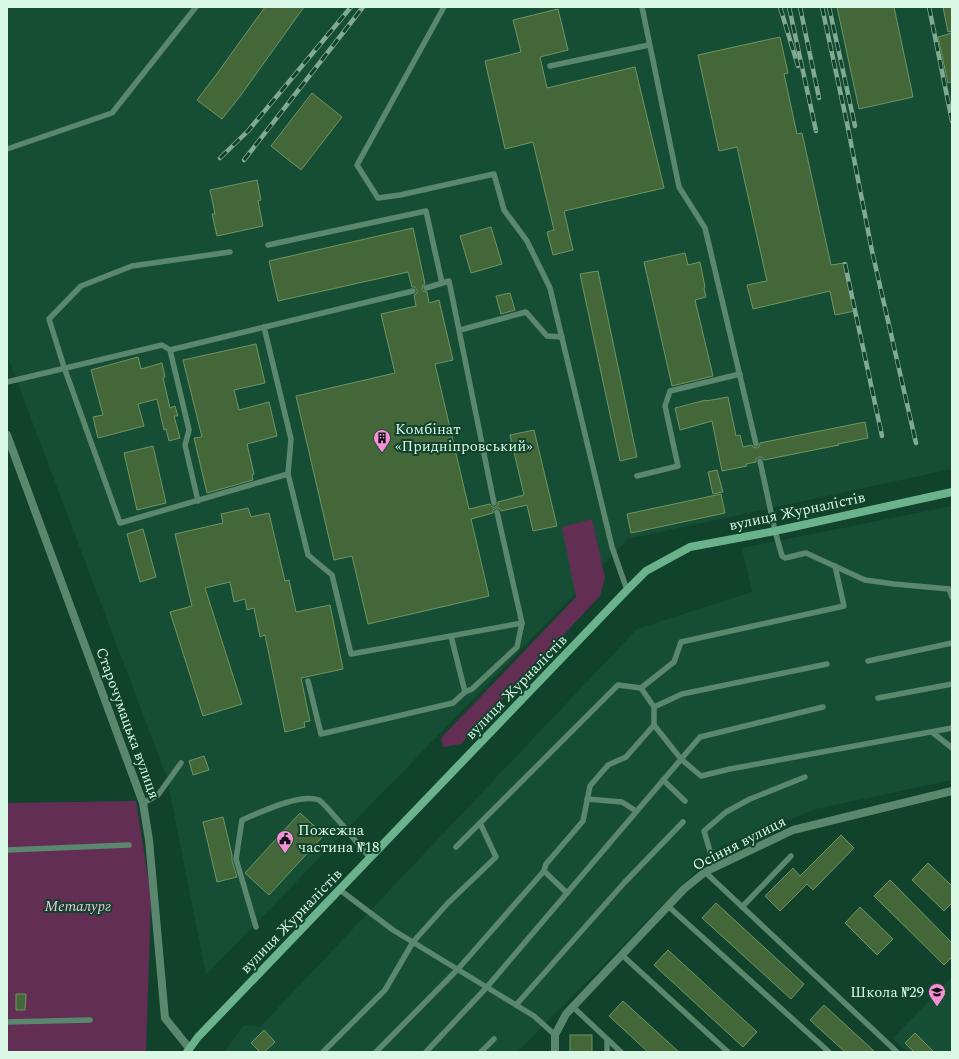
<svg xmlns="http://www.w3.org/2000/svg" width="959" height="1059" viewBox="0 0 959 1059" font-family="Spectral,serif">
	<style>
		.built { fill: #164e35 }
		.green { fill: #622e54 }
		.building { fill: #436739; stroke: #6f9564 }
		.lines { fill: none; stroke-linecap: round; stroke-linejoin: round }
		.lane { stroke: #5a876e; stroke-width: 5.5 }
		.street { stroke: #5a876e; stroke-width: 8 }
		.secondary { stroke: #6ab38c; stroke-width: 8 }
		.rail-casing { stroke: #82a994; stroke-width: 4.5 }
		.rail { stroke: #11422b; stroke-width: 3; stroke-dasharray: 9; stroke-linecap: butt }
		.labels { text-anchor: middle; stroke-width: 4; stroke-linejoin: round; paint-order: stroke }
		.poi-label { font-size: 15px; fill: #d9f8e5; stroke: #11422b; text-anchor: start }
		.street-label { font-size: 15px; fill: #d9f8e5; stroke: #11422b }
		.park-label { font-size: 15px; font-style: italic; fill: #f2c2e2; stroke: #11422b }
	</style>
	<rect width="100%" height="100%" fill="#11422b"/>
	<g class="built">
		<path d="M 7,7 L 952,7 L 952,469 L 628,539 L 206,975 L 167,778 L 7,355 Z"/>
		<path d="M 952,506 L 952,780 L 816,809 L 721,846 L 517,1052 L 224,1052 L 244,1025 L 260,1027 L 637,629 L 752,592 L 742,548 Z"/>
		<path d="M 952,977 L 952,1052 L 907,1052 L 893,1038 Z"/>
	</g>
	<g class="green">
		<path d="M 592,519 L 605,578 L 600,596 L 461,744 L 443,747 L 441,738 L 576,597 L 562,527 Z"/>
		<path d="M 136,801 L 151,897 L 146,1052 L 7,1052 L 7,803 Z"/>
	</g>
	<g class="building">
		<path d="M 265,7 L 304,7 L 241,95 L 222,119 L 197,100 L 216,75 Z"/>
		<path d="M 837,7 L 894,7 L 913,97 L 859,109 Z"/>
		<path d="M 943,7 L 952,7 L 952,31 L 948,32 Z"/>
		<path d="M 558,9 L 568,50 L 540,57 L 547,88 L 635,67 L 664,188 L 564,211 L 573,250 L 553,255 L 547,232 L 554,230 L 533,142 L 505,149 L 485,61 L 521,52 L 513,20 Z"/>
		<path d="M 952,33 L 952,82 L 948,83 L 938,37 Z"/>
		<path d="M 780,37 L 788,73 L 784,74 L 797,134 L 802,133 L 831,265 L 844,263 L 855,311 L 835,315 L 830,291 L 753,309 L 747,285 L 767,281 L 737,147 L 719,151 L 698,55 Z"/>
		<path d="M 312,93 L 342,117 L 301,170 L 271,146 Z"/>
		<path d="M 257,180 L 261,200 L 258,201 L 263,226 L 217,236 L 212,214 L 215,214 L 210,190 Z"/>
		<path d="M 491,227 L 502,264 L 471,273 L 460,236 Z"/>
		<path d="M 413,228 L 425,284 L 423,285 L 422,289 L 423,291 L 427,292 L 429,303 L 439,300 L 453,360 L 435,364 L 469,509 L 490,504 L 492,507 L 495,507 L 498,505 L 498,502 L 524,495 L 510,435 L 534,430 L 557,526 L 533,531 L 527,505 L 501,511 L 499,508 L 496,508 L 493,510 L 493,513 L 471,519 L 489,596 L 368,624 L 352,556 L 334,560 L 296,396 L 395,373 L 381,314 L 416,306 L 414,295 L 417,293 L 417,290 L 415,287 L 412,287 L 408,272 L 278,301 L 269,261 Z"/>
		<path d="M 685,253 L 688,265 L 700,262 L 705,287 L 704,288 L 706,297 L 695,300 L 713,376 L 672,386 L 644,262 Z"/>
		<path d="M 598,271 L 637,457 L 620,461 L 580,274 Z"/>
		<path d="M 510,293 L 515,310 L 501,314 L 496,296 Z"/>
		<path d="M 256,344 L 265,383 L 234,390 L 239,410 L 269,402 L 277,436 L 247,444 L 254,474 L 252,475 L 253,480 L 207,493 L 194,438 L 202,437 L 183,360 Z"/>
		<path d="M 138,357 L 141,369 L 162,363 L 165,377 L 163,378 L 170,408 L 175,406 L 178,416 L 174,416 L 180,438 L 169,441 L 166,429 L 164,430 L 157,399 L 138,404 L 144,426 L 98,438 L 93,417 L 103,415 L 91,370 Z"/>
		<path d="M 728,397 L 736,436 L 740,435 L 743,447 L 752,445 L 753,447 L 757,448 L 759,447 L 760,443 L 865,422 L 868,438 L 838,444 L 839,445 L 764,460 L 762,457 L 759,457 L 756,459 L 756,462 L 746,464 L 747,466 L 722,471 L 712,421 L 680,430 L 675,408 L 706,400 L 706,401 Z"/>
		<path d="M 153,446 L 166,503 L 137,510 L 124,453 Z"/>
		<path d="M 717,470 L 723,492 L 713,494 L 708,472 Z"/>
		<path d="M 721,494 L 725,513 L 631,533 L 627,514 Z"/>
		<path d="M 248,508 L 251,517 L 269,513 L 285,581 L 289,580 L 296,612 L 330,605 L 343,669 L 301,678 L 310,721 L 304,722 L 305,727 L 285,732 L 265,635 L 260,637 L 254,608 L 247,610 L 245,599 L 234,602 L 230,582 L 205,588 L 242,704 L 203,716 L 170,612 L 192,606 L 175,534 L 223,523 L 221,514 Z"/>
		<path d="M 143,529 L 156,577 L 140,582 L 127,534 Z"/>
		<path d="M 204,756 L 209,770 L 193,775 L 189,761 Z"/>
		<path d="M 300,813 L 324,835 L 269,895 L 245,873 Z"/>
		<path d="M 223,817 L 232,855 L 232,860 L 237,877 L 217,882 L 203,822 Z"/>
		<path d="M 841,835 L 854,848 L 813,890 L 807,884 L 780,911 L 765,896 L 793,868 L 800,876 Z"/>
		<path d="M 928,863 L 952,886 L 952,903 L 944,911 L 912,880 Z"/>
		<path d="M 890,880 L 952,943 L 952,957 L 944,965 L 874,896 Z"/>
		<path d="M 716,903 L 804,984 L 791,999 L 702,918 Z"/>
		<path d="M 860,907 L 893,939 L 877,955 L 845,923 Z"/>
		<path d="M 668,950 L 757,1032 L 743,1047 L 654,965 Z"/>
		<path d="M 16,994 L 26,994 L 25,1010 L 16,1010 Z"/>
		<path d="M 623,1001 L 679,1052 L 648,1052 L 609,1016 Z"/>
		<path d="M 824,1005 L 875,1052 L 845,1052 L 810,1020 Z"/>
		<path d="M 264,1030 L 275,1042 L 264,1052 L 260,1052 L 251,1043 Z"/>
		<path d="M 915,1033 L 934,1052 L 914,1052 L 905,1043 Z"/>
		<rect x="570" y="1035" width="22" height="17"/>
	</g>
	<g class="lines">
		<g class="lane">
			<path d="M 444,7 L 357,165 L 378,198 L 400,195 L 494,174 L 504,210 L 527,241 L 550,288 L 612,547 L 627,590"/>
			<path d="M 642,7 L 679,187 L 705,228 L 756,444"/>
			<path d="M 550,66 L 649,45"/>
			<path d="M 7,149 L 112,113 L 196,7"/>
			<path d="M 268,245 L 426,211 L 442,283"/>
			<path d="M 230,252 L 132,266 L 81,286 L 49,319 L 64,367 L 120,523 L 288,474"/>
			<path d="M 426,288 L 449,281 L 494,503"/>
			<path d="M 264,327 L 291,439 L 288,474 L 308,555 L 332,575 L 351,654 L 522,623"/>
			<path d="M 460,330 L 526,312 L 547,336 L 562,337"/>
			<path d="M 170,350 L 189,430 L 185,445 L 198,501"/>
			<path d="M 7,382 L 162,345 L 170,350 L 413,291"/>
			<path d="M 760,461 L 775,531 L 782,556 L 785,558 L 806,553 L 865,580 L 894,584 L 949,589 L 952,597"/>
			<path d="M 637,476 L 678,466 L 665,406 L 670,391 L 740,374"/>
			<path d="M 451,636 L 465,692"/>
			<path d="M 868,661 L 952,643"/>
			<path d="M 827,664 L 682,694 L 654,707 L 654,725 L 681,759 L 701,776 L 730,769 L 952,728"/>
			<path d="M 308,681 L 321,734 L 453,703 L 465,692 L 472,689 L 517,647 L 522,623 L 497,512"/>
			<path d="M 641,688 L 654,707"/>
			<path d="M 878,698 L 952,684"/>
			<path d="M 932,732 L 952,748"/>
			<path d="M 663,780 L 685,801"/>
			<path d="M 587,799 L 622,802 L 636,811"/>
			<path d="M 143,803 L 158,795 L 181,763"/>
			<path d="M 456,847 L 618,685 L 641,688 L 674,662 L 681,642 L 844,606 L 835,566"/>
			<path d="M 7,850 L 129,845"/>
			<path d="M 715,868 L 704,831 L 726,812 L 750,799 L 805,777"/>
			<path d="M 544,871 L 567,893"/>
			<path d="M 705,872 L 897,1052"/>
			<path d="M 340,890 L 393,930 L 534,1016 L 555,1035"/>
			<path d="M 668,906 L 829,1052"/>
			<path d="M 742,907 L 791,856"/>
			<path d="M 256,927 L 236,859 L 242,820 C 261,812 300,793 319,800 C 325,803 363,850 370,858"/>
			<path d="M 622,955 L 728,1052"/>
			<path d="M 516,1005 L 624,883 L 683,822"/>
			<path d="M 573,1007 L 621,1052"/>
			<path d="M 7,1022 L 90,1020"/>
			<path d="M 607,1039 L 607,1052"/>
			<path d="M 323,1052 L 385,990 L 413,942 L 448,903 L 496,857 L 480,823"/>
			<path d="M 376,1052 L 458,969 L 544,871 L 546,864 L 583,821 L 590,786 L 608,765 L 626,757 L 654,725"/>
			<path d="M 426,1052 L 487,987 L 700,737 L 823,707"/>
			<path d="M 481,1052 L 494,1039"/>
		</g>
		<g class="street">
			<path d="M 7,435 L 143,803 L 149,840 L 165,1018 L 189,1048"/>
			<path d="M 555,1052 L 555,1035 L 566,1014 L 684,889 L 705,872 L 793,830 L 952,791"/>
		</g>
		<path class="secondary" d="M 187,1052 L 198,1037 L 627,590 L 646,571 L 690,547 L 775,531 L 952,492"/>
		<defs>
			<g id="rail">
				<path d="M 780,7 L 798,66"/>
				<path d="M 789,7 L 816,131"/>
				<path d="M 800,7 L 819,98"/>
				<path d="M 822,7 L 848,128 L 872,251 L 916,443"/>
				<path d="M 829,7 L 855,126"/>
				<path d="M 929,7 L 952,121"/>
				<path d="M 220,158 L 248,131 L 351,7"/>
				<path d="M 244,160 L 363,7"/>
				<path d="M 845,264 L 882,436"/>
			</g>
		</defs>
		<use href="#rail" class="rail-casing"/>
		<use href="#rail" class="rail"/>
	</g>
	<defs>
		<symbol id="building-pin" viewBox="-11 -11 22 30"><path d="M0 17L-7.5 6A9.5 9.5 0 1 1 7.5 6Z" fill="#f391d6" stroke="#11422b"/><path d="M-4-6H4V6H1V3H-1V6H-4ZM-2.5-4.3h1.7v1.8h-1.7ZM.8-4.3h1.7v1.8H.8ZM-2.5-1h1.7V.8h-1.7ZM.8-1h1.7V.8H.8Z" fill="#111"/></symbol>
		<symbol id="civic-pin" viewBox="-11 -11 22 30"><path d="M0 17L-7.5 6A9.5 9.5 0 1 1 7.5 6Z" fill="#f391d6" stroke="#11422b"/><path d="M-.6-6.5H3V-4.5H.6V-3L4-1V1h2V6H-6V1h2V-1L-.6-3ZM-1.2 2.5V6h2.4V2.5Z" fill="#111"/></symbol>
		<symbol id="school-pin" viewBox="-11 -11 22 30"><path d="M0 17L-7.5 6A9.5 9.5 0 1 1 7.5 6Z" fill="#f391d6" stroke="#11422b"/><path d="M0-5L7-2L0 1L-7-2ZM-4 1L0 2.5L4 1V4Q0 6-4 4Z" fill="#111"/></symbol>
	</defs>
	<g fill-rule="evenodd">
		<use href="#building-pin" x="372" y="428" width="20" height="27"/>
		<use href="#civic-pin" x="275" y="829" width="20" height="27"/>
		<use href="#school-pin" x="927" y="982" width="20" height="27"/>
	</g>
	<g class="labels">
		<g class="poi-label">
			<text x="395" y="434">Комбінат<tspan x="395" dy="17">«Придніпровський»</tspan></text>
			<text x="298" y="835">Пожежна<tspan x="298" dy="17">частина №18</tspan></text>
			<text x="924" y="997" text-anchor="end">Школа №29</text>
		</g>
		<g class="street-label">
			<text transform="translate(797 511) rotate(-12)" y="5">вулиця Журналістів</text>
			<text transform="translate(516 687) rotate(-46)" y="5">вулиця Журналістів</text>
			<text transform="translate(128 723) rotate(70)" y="5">Старочумацька вулиця</text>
			<text transform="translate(739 843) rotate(-27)" y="5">Осіння вулиця</text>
			<text transform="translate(291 921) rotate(-46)" y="5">вулиця Журналістів</text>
		</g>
		<g class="park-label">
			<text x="78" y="911">Металург</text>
		</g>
	</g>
	<rect width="959" height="1059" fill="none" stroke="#d9f8e5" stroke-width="16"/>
</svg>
